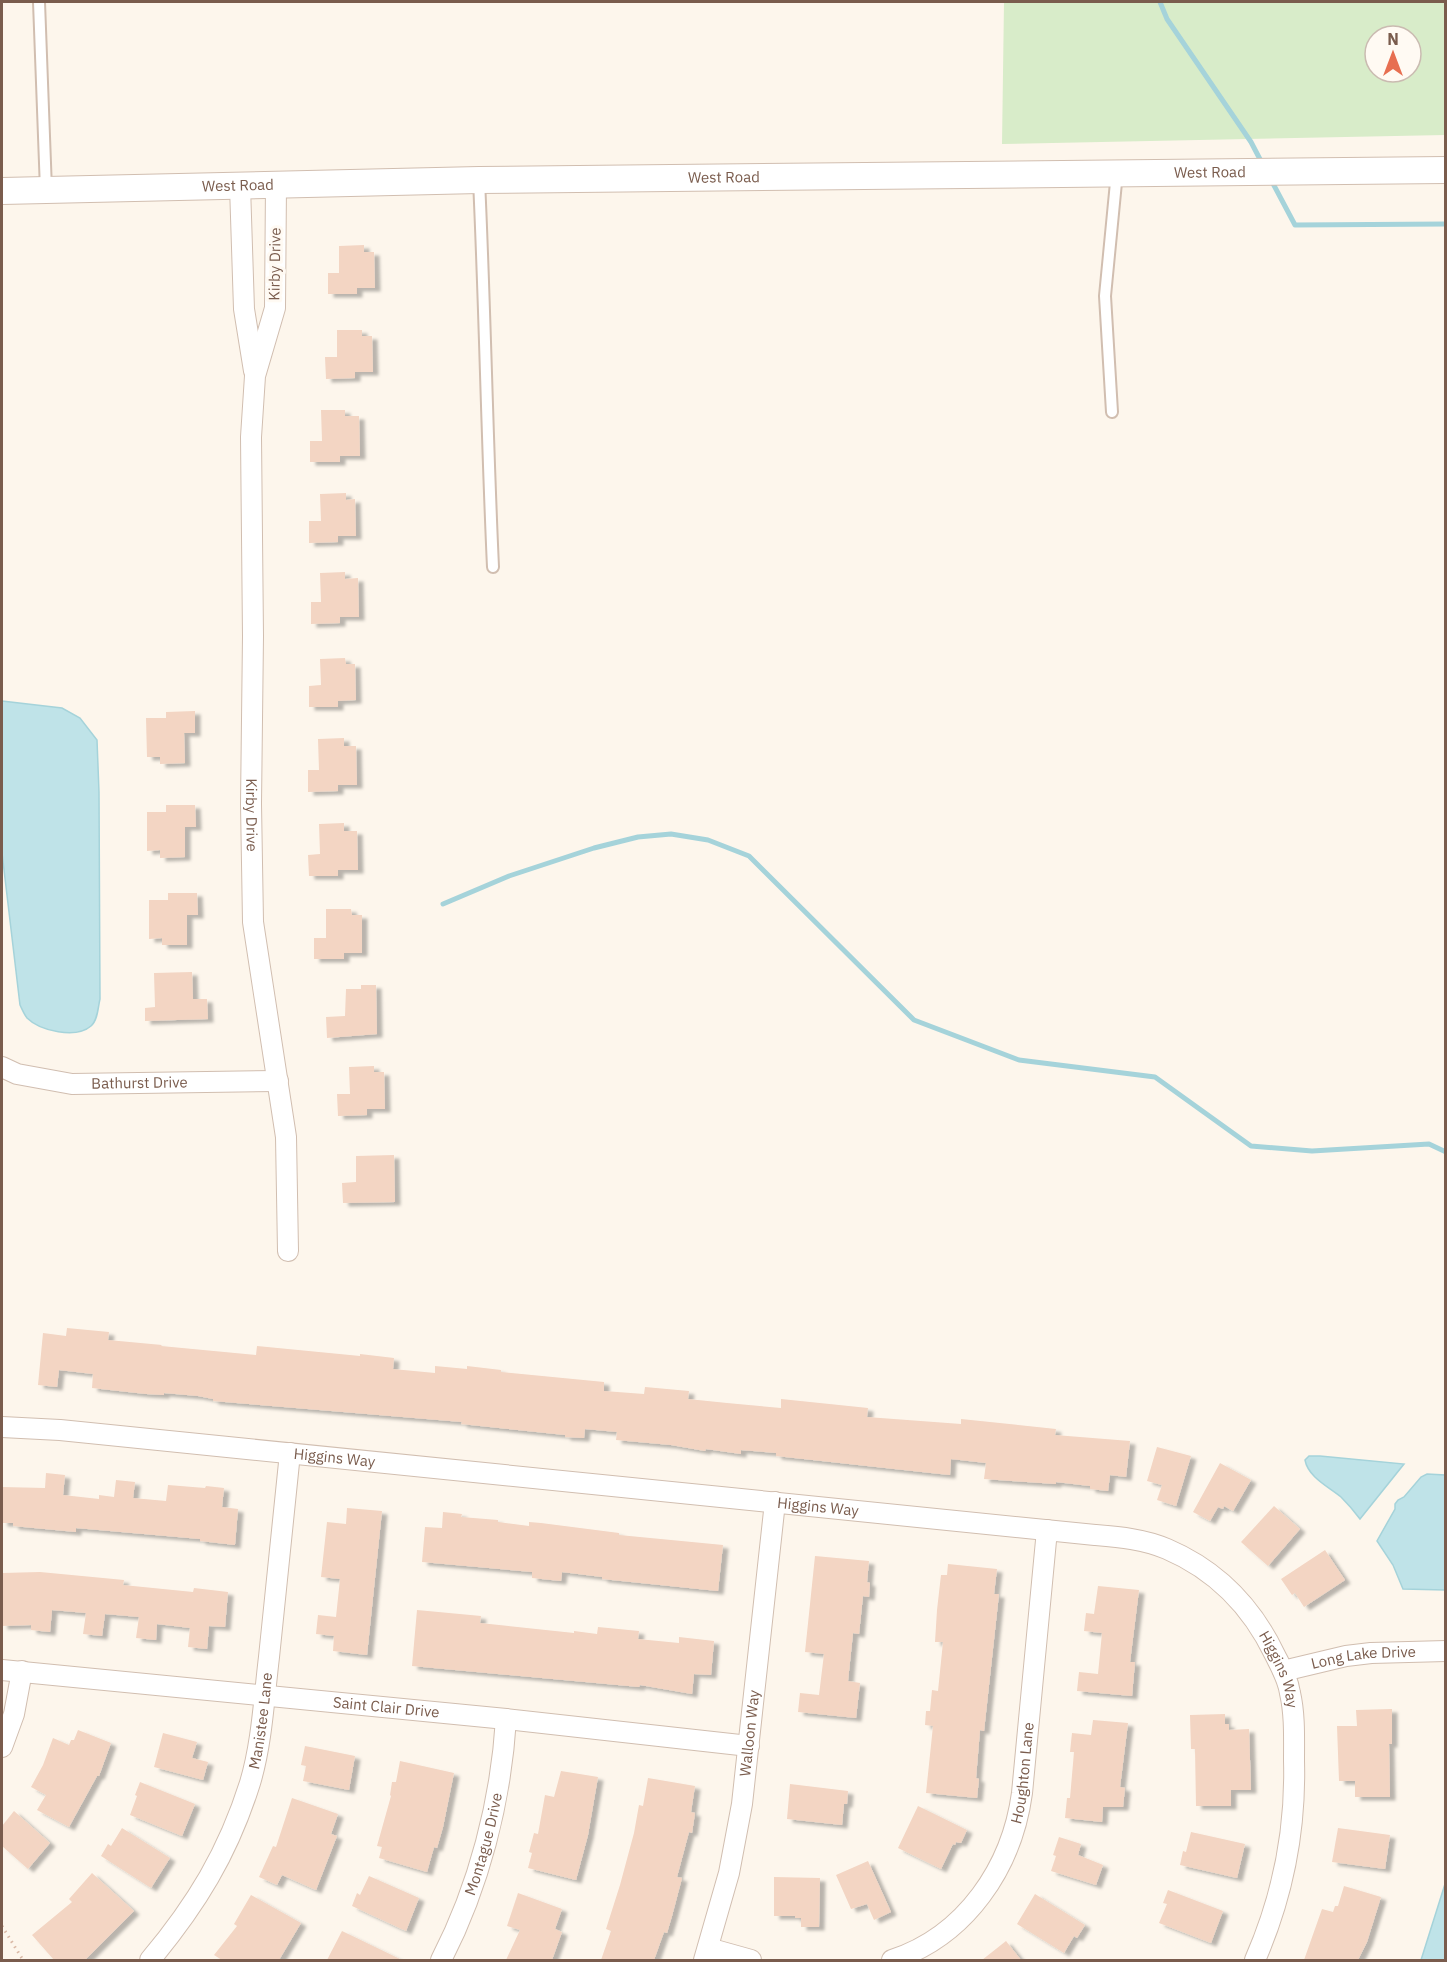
<svg xmlns="http://www.w3.org/2000/svg" width="1447" height="1962" viewBox="0 0 1447 1962" font-family="'IBM Plex Sans',sans-serif">
	<style>
		.green { fill: #d8ecc9; fill-rule: evenodd }
		.water { fill: #bfe3e8; stroke: #a5d3da; stroke-width: 1.5 }
		.lines { fill: none; stroke-linecap: round; stroke-linejoin: round }
		.stream { stroke: #a5d3da; stroke-width: 5 }
		.building { fill: #f3d5c3; filter: url(#shadow) }
		.service-casing { stroke: #d1beb0; stroke-width: 14 }
		.minor-casing { stroke: #d1beb0; stroke-width: 22 }
		.tertiary-casing { stroke: #d1beb0; stroke-width: 28 }
		.path { stroke: #d9b8a5; stroke-width: 3; stroke-dasharray: 1.5 4.5; stroke-linecap: butt }
		.service { stroke: #fff; stroke-width: 10 }
		.minor { stroke: #fff; stroke-width: 20 }
		.tertiary { stroke: #fff; stroke-width: 26 }
		.labels { text-anchor: middle; stroke-width: 6; stroke-linejoin: round; paint-order: stroke }
		.street-label { font-size: 15px; fill: #7a5c4d; stroke: #fffaf3 }
	</style>
	<defs>
		<filter id="shadow"><feDropShadow dx="5.5" dy="3.5" stdDeviation="1.5" flood-color="#0004"/></filter>
	</defs>
	<rect width="100%" height="100%" fill="#fdf6ec"/>
	<path class="green" d="M 1004,2 L 1445,2 L 1445,135 L 1002,144 ZM 1375,36 L 1411,36 L 1411,72 L 1375,72 Z"/>
	<g class="water">
		<path d="M 2,701 L 62,708 L 80,718 L 97,740 L 99,792 L 100,999 C 98,1007 98,1020 91,1026 C 76,1039 40,1031 27,1018 C 24,1014 22,1009 20,1005 L 2,853 Z"/>
		<path d="M 1309,1456 L 1320,1456 L 1404,1464 L 1360,1519 C 1354,1511 1348,1504 1341,1497 C 1329,1487 1308,1477 1305,1460 Z"/>
		<path d="M 1427,1474 L 1445,1475 L 1445,1590 L 1403,1589 L 1393,1565 L 1377,1541 L 1395,1509 L 1395,1504 L 1398,1500 L 1404,1497 L 1421,1477 Z"/>
		<path d="M 1445,1884 L 1445,1960 L 1421,1960 Z"/>
	</g>
	<g class="lines">
		<g class="stream">
			<path d="M 1160,2 L 1167,19 L 1251,142 L 1263,165"/>
			<path d="M 1270,178 L 1295,225 L 1446,224"/>
			<path d="M 443,904 L 509,876 L 594,848 L 638,837 L 671,834 L 708,840 L 749,856 L 914,1020 L 1019,1060 L 1155,1077 L 1251,1146 L 1312,1151 L 1429,1144 L 1446,1152"/>
		</g>
	</g>
	<g class="building">
		<path d="M 364,245 L 364,252 L 374,252 L 375,288 L 357,288 L 357,294 L 328,294 L 328,273 L 339,273 L 339,246 Z"/>
		<path d="M 337,330 L 362,330 L 362,336 L 372,336 L 373,372 L 355,372 L 355,378 L 326,379 L 325,357 L 337,357 Z"/>
		<path d="M 321,410 L 345,410 L 345,416 L 359,416 L 360,456 L 340,456 L 340,462 L 310,462 L 310,441 L 322,441 Z"/>
		<path d="M 346,493 L 346,500 L 355,499 L 356,536 L 338,536 L 338,542 L 309,543 L 309,521 L 321,521 L 320,494 Z"/>
		<path d="M 345,572 L 345,579 L 358,578 L 359,617 L 340,617 L 340,623 L 311,624 L 311,602 L 321,602 L 320,573 Z"/>
		<path d="M 345,658 L 346,664 L 355,664 L 356,700 L 338,701 L 338,707 L 309,707 L 309,686 L 321,685 L 320,659 Z"/>
		<path d="M 195,711 L 195,733 L 184,733 L 185,763 L 160,764 L 160,757 L 147,757 L 146,718 L 166,718 L 166,712 Z"/>
		<path d="M 344,738 L 344,746 L 356,746 L 357,785 L 338,785 L 338,791 L 308,792 L 308,770 L 319,770 L 318,739 Z"/>
		<path d="M 166,805 L 195,805 L 196,827 L 185,827 L 185,857 L 160,858 L 160,850 L 147,851 L 147,812 L 166,812 Z"/>
		<path d="M 344,823 L 344,831 L 357,831 L 358,870 L 338,870 L 338,876 L 309,876 L 308,855 L 320,854 L 319,824 Z"/>
		<path d="M 168,893 L 197,893 L 198,915 L 187,915 L 187,945 L 162,945 L 162,938 L 149,939 L 149,900 L 168,900 Z"/>
		<path d="M 326,909 L 351,909 L 352,915 L 362,915 L 362,953 L 344,953 L 344,959 L 314,959 L 314,938 L 326,938 Z"/>
		<path d="M 192,972 L 193,999 L 207,999 L 208,1019 L 145,1021 L 145,1008 L 155,1007 L 154,973 Z"/>
		<path d="M 361,985 L 376,985 L 377,1034 L 327,1038 L 326,1017 L 345,1016 L 346,989 L 361,989 Z"/>
		<path d="M 374,1066 L 374,1072 L 384,1072 L 385,1109 L 367,1109 L 367,1115 L 338,1116 L 337,1094 L 350,1094 L 349,1067 Z"/>
		<path d="M 394,1155 L 395,1202 L 343,1203 L 342,1183 L 356,1182 L 356,1156 Z"/>
		<path d="M 67,1328 L 109,1332 L 108,1340 L 162,1345 L 161,1346 L 256,1355 L 257,1346 L 360,1356 L 360,1354 L 394,1358 L 393,1369 L 435,1373 L 435,1366 L 467,1369 L 467,1366 L 501,1370 L 501,1372 L 604,1382 L 604,1391 L 644,1394 L 645,1387 L 689,1391 L 688,1399 L 727,1403 L 781,1408 L 781,1399 L 868,1408 L 867,1417 L 961,1424 L 961,1419 L 1056,1429 L 1055,1435 L 1130,1441 L 1126,1477 L 1110,1475 L 1108,1491 L 1090,1489 L 1090,1486 L 1056,1482 L 1056,1484 L 984,1479 L 986,1463 L 951,1459 L 950,1475 L 931,1473 L 776,1456 L 776,1453 L 741,1450 L 741,1454 L 706,1449 L 705,1451 L 671,1445 L 616,1440 L 617,1432 L 585,1429 L 584,1438 L 565,1437 L 565,1435 L 461,1424 L 462,1422 L 213,1401 L 213,1399 L 198,1396 L 164,1393 L 164,1395 L 146,1394 L 92,1388 L 93,1374 L 59,1370 L 57,1387 L 38,1385 L 43,1333 L 66,1336 Z"/>
		<path d="M 1157,1447 L 1191,1456 L 1176,1506 L 1157,1500 L 1162,1485 L 1147,1481 Z"/>
		<path d="M 1220,1463 L 1251,1480 L 1233,1511 L 1224,1506 L 1223,1509 L 1218,1507 L 1210,1521 L 1193,1512 Z"/>
		<path d="M 46,1473 L 65,1475 L 63,1495 L 99,1499 L 99,1495 L 114,1497 L 116,1480 L 135,1482 L 133,1498 L 166,1501 L 168,1485 L 205,1488 L 206,1486 L 224,1488 L 222,1507 L 238,1509 L 235,1545 L 200,1541 L 200,1539 L 76,1528 L 76,1532 L 13,1526 L 13,1523 L 2,1523 L 2,1487 L 45,1488 Z"/>
		<path d="M 1274,1506 L 1300,1529 L 1268,1566 L 1241,1542 Z"/>
		<path d="M 347,1508 L 382,1511 L 367,1655 L 333,1651 L 334,1636 L 316,1634 L 318,1615 L 336,1617 L 340,1579 L 321,1577 L 327,1522 L 346,1524 Z"/>
		<path d="M 443,1512 L 462,1514 L 461,1517 L 498,1520 L 498,1522 L 529,1526 L 529,1522 L 541,1523 L 619,1533 L 619,1535 L 723,1545 L 718,1591 L 602,1579 L 602,1577 L 562,1572 L 561,1581 L 532,1578 L 532,1572 L 422,1562 L 425,1527 L 442,1528 Z"/>
		<path d="M 1325,1550 L 1345,1580 L 1304,1607 L 1295,1593 L 1292,1595 L 1281,1579 Z"/>
		<path d="M 815,1556 L 869,1561 L 867,1582 L 870,1583 L 869,1597 L 863,1596 L 859,1634 L 853,1633 L 848,1681 L 860,1683 L 856,1718 L 798,1712 L 800,1693 L 819,1695 L 824,1654 L 805,1652 Z"/>
		<path d="M 948,1564 L 997,1569 L 994,1594 L 999,1594 L 984,1731 L 980,1730 L 976,1778 L 979,1779 L 977,1798 L 926,1793 L 933,1726 L 925,1725 L 926,1711 L 930,1711 L 932,1690 L 938,1691 L 943,1642 L 935,1642 L 937,1610 L 941,1575 L 947,1575 Z"/>
		<path d="M 40,1572 L 124,1580 L 123,1585 L 193,1592 L 194,1588 L 228,1592 L 225,1627 L 209,1626 L 207,1649 L 188,1647 L 190,1628 L 157,1624 L 156,1640 L 136,1638 L 139,1617 L 105,1614 L 102,1636 L 83,1634 L 86,1613 L 52,1610 L 50,1632 L 31,1630 L 31,1625 L 2,1626 L 2,1573 Z"/>
		<path d="M 1098,1586 L 1139,1590 L 1130,1662 L 1135,1662 L 1132,1696 L 1077,1691 L 1079,1672 L 1098,1674 L 1102,1633 L 1084,1631 L 1086,1613 L 1094,1614 Z"/>
		<path d="M 417,1610 L 481,1616 L 480,1623 L 574,1633 L 574,1631 L 597,1634 L 598,1627 L 639,1631 L 638,1639 L 679,1643 L 679,1637 L 714,1641 L 711,1675 L 694,1674 L 692,1694 L 640,1685 L 639,1687 L 412,1666 Z"/>
		<path d="M 1392,1709 L 1392,1744 L 1389,1744 L 1390,1797 L 1355,1797 L 1355,1781 L 1339,1781 L 1337,1726 L 1357,1726 L 1356,1710 Z"/>
		<path d="M 1225,1714 L 1225,1724 L 1229,1724 L 1229,1730 L 1249,1729 L 1251,1790 L 1231,1790 L 1231,1806 L 1196,1806 L 1195,1749 L 1191,1749 L 1190,1715 Z"/>
		<path d="M 1093,1720 L 1128,1723 L 1120,1787 L 1125,1788 L 1123,1807 L 1103,1807 L 1102,1822 L 1065,1818 L 1067,1798 L 1070,1798 L 1074,1752 L 1070,1752 L 1072,1733 L 1091,1735 Z"/>
		<path d="M 78,1730 L 111,1743 L 99,1776 L 97,1776 L 69,1827 L 37,1810 L 46,1795 L 31,1787 L 43,1765 L 53,1738 L 69,1745 L 71,1740 L 74,1740 Z"/>
		<path d="M 163,1733 L 197,1742 L 192,1758 L 208,1762 L 203,1780 L 154,1767 Z"/>
		<path d="M 305,1746 L 355,1756 L 349,1790 L 303,1781 L 306,1766 L 301,1765 Z"/>
		<path d="M 400,1761 L 454,1773 L 443,1827 L 437,1848 L 434,1847 L 427,1872 L 379,1858 L 382,1847 L 377,1846 L 391,1796 L 390,1795 L 392,1782 L 396,1782 Z"/>
		<path d="M 561,1771 L 598,1777 L 588,1835 L 576,1880 L 528,1868 L 532,1853 L 529,1852 L 534,1833 L 538,1834 L 545,1795 L 554,1797 Z"/>
		<path d="M 648,1778 L 695,1786 L 691,1812 L 695,1813 L 692,1833 L 689,1832 L 677,1877 L 682,1878 L 672,1916 L 667,1933 L 664,1932 L 654,1960 L 601,1960 L 611,1931 L 606,1929 L 620,1885 L 634,1833 L 639,1805 L 643,1806 Z"/>
		<path d="M 140,1782 L 195,1804 L 182,1836 L 130,1815 L 137,1796 L 135,1795 Z"/>
		<path d="M 790,1784 L 848,1791 L 847,1804 L 844,1804 L 842,1825 L 787,1819 Z"/>
		<path d="M 292,1798 L 338,1814 L 331,1834 L 337,1836 L 316,1890 L 282,1875 L 277,1885 L 259,1877 L 273,1846 L 276,1847 Z"/>
		<path d="M 918,1806 L 967,1830 L 961,1843 L 956,1842 L 955,1845 L 953,1844 L 941,1869 L 898,1848 Z"/>
		<path d="M 14,1811 L 50,1843 L 28,1869 L 2,1846 L 2,1826 Z"/>
		<path d="M 122,1828 L 170,1858 L 151,1888 L 101,1856 L 108,1844 L 111,1846 Z"/>
		<path d="M 1338,1828 L 1390,1835 L 1385,1869 L 1332,1862 Z"/>
		<path d="M 1191,1832 L 1245,1844 L 1237,1878 L 1180,1865 L 1183,1851 L 1186,1852 Z"/>
		<path d="M 1059,1837 L 1081,1844 L 1078,1855 L 1103,1865 L 1096,1885 L 1051,1871 L 1056,1856 L 1053,1855 Z"/>
		<path d="M 868,1861 L 891,1912 L 874,1920 L 867,1904 L 851,1909 L 836,1875 Z"/>
		<path d="M 92,1873 L 134,1911 L 85,1960 L 54,1960 L 32,1935 L 72,1902 L 69,1899 Z"/>
		<path d="M 369,1876 L 419,1898 L 406,1931 L 352,1906 L 357,1893 L 360,1895 Z"/>
		<path d="M 774,1877 L 820,1878 L 819,1927 L 801,1927 L 801,1918 L 795,1918 L 795,1916 L 774,1916 Z"/>
		<path d="M 1344,1886 L 1381,1897 L 1367,1942 L 1358,1960 L 1304,1960 L 1322,1909 L 1333,1912 L 1335,1906 L 1338,1906 Z"/>
		<path d="M 1168,1890 L 1223,1911 L 1211,1943 L 1159,1923 L 1167,1904 L 1163,1903 Z"/>
		<path d="M 518,1893 L 562,1909 L 555,1929 L 562,1932 L 552,1960 L 506,1960 L 520,1930 L 507,1926 Z"/>
		<path d="M 1035,1894 L 1085,1925 L 1077,1938 L 1074,1936 L 1064,1953 L 1017,1924 Z"/>
		<path d="M 251,1895 L 301,1923 L 279,1960 L 222,1960 L 214,1955 L 237,1926 L 234,1924 Z"/>
		<path d="M 342,1931 L 402,1960 L 327,1960 Z"/>
		<path d="M 1006,1941 L 1021,1960 L 982,1960 Z"/>
	</g>
	<g class="lines">
		<defs>
			<g id="service">
				<path d="M 39,2 L 46,190"/>
				<path d="M 479,180 C 485,309 487,438 493,567"/>
				<path d="M 1112,412 L 1105,296 L 1117,172"/>
			</g>
			<g id="minor">
				<path id="s1" d="M 276,185 L 275,308 L 255,376 L 251,437 L 253,636 L 251,804 L 253,922 L 286,1137 L 288,1251"/>
				<path d="M 240,186 L 244,309 L 254,371"/>
				<path id="s2" d="M 2,1067 L 17,1074 L 72,1084 L 278,1081"/>
				<path id="s3" d="M 2,1427 L 60,1430 L 1095,1535 C 1119,1537 1144,1539 1167,1549 C 1216,1570 1252,1607 1275,1655 C 1281,1667 1288,1679 1290,1693 C 1295,1715 1294,1738 1294,1761 C 1296,1831 1283,1896 1255,1960"/>
				<path id="s4" d="M 2,1670 L 506,1719 L 749,1746"/>
				<path id="s5" d="M 1283,1671 L 1346,1656 L 1371,1653 L 1446,1651"/>
				<path d="M 2,1747 L 14,1714 L 22,1671"/>
				<path d="M 708,1948 L 751,1960"/>
				<path id="s6" d="M 150,1960 C 196,1905 228,1853 250,1783 C 262,1743 264,1698 269,1657 C 276,1589 283,1521 290,1453"/>
				<path id="s7" d="M 441,1960 C 479,1887 501,1801 506,1719"/>
				<path id="s8" d="M 704,1960 L 729,1873 L 742,1804 L 775,1502"/>
				<path id="s9" d="M 892,1960 C 966,1936 1012,1867 1022,1793 L 1047,1530"/>
			</g>
			<g id="tertiary">
				<path id="s10" d="M 2,191 L 479,180 L 1446,170"/>
			</g>
		</defs>
		<use href="#service" class="service-casing"/>
		<use href="#minor" class="minor-casing"/>
		<use href="#tertiary" class="tertiary-casing"/>
		<path class="path" d="M 2,1926 L 23,1960"/>
		<use href="#service" class="service"/>
		<use href="#minor" class="minor"/>
		<use href="#tertiary" class="tertiary"/>
	</g>
	<g class="labels">
		<g class="street-label">
			<text dy="5" stroke="none"><textPath href="#s10" startOffset="1208">West Road</textPath></text>
			<text dy="5" stroke="none"><textPath href="#s10" startOffset="722">West Road</textPath></text>
			<text dy="5" stroke="none"><textPath href="#s10" startOffset="236">West Road</textPath></text>
			<text transform="translate(275 264) rotate(-89)" y="5">Kirby Drive</text>
			<text dy="5" stroke="none"><textPath href="#s1" startOffset="633">Kirby Drive</textPath></text>
			<text dy="5" stroke="none"><textPath href="#s2" startOffset="140">Bathurst Drive</textPath></text>
			<text dy="5" stroke="none"><textPath href="#s3" startOffset="334">Higgins Way</textPath></text>
			<text dy="5" stroke="none"><textPath href="#s3" startOffset="820">Higgins Way</textPath></text>
			<text dy="5" stroke="none"><textPath href="#s5" startOffset="82">Long Lake Drive</textPath></text>
			<text dy="5" stroke="none"><textPath href="#s3" startOffset="1342">Higgins Way</textPath></text>
			<text dy="5" stroke="none"><textPath href="#s4" startOffset="386">Saint Clair Drive</textPath></text>
			<text dy="5" stroke="none"><textPath href="#s6" startOffset="268">Manistee Lane</textPath></text>
			<text dy="5" stroke="none"><textPath href="#s8" startOffset="232">Walloon Way</textPath></text>
			<text dy="5" stroke="none"><textPath href="#s9" startOffset="243">Houghton Lane</textPath></text>
			<text dy="5" stroke="none"><textPath href="#s7" startOffset="124">Montague Drive</textPath></text>
		</g>
	</g>
	<rect width="1447" height="1962" fill="none" stroke="#7a5c4d" stroke-width="6"/>
	<g transform="translate(1393 54)"><circle r="28" fill="#fffaf3" stroke="#cabbb1" stroke-width="1.5"/>
	<path d="M0-4.5L10 22L0 15L-10 22Z" fill="#e76f51"/>
	<text y="-9" font-size="16" font-weight="bold" text-anchor="middle" fill="#7a5c4d">N</text>
	</g>
</svg>
